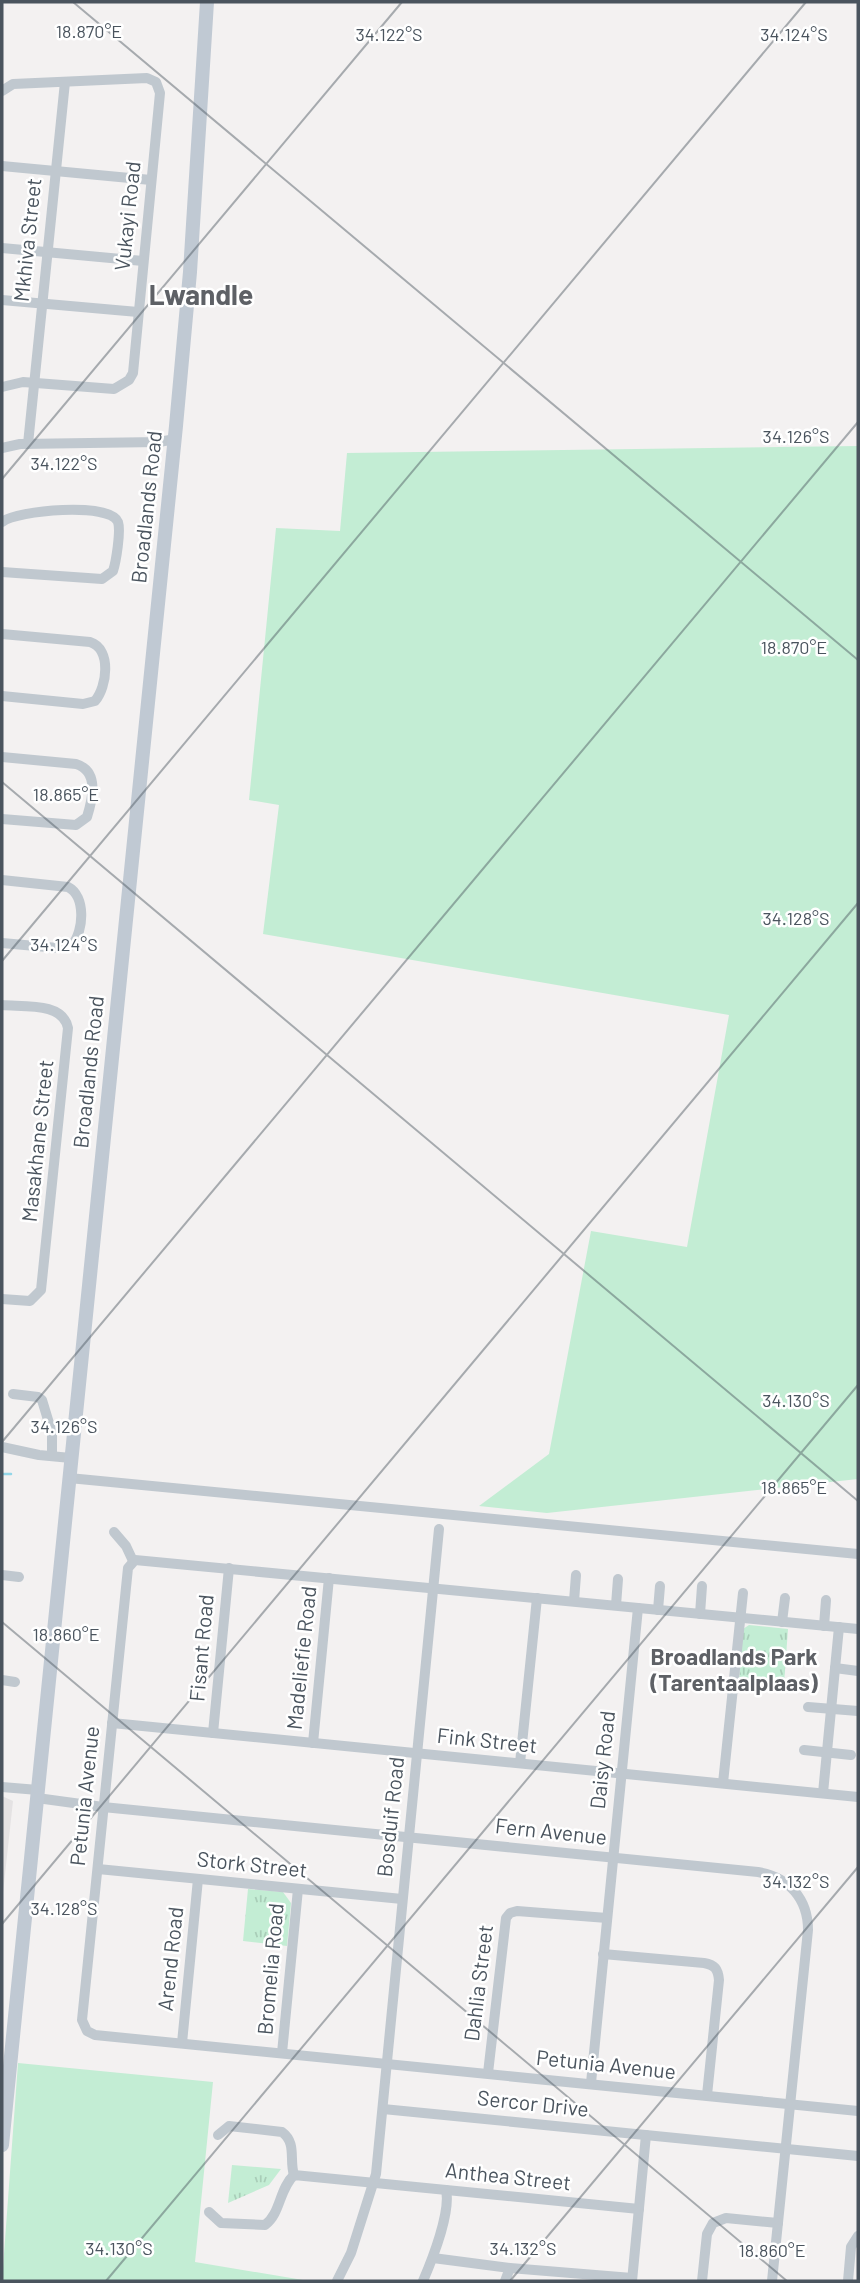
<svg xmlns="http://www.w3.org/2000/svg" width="860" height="2283" viewBox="0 0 860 2283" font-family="Barlow,sans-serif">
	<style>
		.education { fill: #e4e2e3 }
		.green { fill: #c3edd4 }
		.park { fill: url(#park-tufts) }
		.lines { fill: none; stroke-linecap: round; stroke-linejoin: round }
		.stream { stroke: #93d6e8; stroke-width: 2.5 }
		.minor { stroke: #c0c8cf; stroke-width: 10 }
		.secondary { stroke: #c0c9d3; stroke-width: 14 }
		.ticks { fill: none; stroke: #4a545e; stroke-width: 2; stroke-opacity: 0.45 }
		.labels { text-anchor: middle; stroke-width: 5; stroke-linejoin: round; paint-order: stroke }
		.street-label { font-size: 21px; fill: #4a545e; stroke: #fff }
		.neighbourhood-label { font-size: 23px; font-weight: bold; fill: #5e6166; stroke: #fff }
		.district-label { font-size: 28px; font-weight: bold; fill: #5e6166; stroke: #fff }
		.ticks-label { font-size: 18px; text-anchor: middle; fill: #4a545e; stroke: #fff; stroke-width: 5; stroke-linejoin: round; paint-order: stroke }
	</style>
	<defs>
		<pattern id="park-tufts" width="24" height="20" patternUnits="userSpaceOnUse" patternTransform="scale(1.75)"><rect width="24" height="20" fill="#c3edd4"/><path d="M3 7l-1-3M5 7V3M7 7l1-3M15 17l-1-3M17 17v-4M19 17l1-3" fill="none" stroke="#a9cdb8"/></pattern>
	</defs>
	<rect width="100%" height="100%" fill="#f3f1f1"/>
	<path class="education" d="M 2,1796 L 13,1801 L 2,1902 Z"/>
	<g class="green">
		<path d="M 858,446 L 858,1479 L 547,1513 L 479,1506 L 549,1454 L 591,1231 L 687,1247 L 729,1015 L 263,934 L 279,805 L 249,800 L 276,528 L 340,531 L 347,453 Z"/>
		<path d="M 18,2063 L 213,2082 L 195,2262 L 309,2281 L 2,2281 Z"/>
	</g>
	<g class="park">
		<path d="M 749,1625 L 788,1629 L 784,1684 L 739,1680 L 743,1629 Z"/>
		<path d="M 248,1889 L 283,1892 L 291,1903 L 287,1946 L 243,1941 Z"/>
		<path d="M 232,2165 L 281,2169 L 269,2185 L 228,2203 Z"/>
	</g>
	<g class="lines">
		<path class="stream" d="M 2,1474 L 11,1474"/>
		<g class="minor">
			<path d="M 2,91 L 13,84 L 147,78 L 156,82 L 160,93 L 133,373 L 129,380 L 114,389 L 23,382 L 2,387"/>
			<path d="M 2,166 L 151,180"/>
			<path d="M 2,248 L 143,261"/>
			<path d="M 2,300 L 138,312"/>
			<path d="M 28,444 L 65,82"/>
			<path d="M 2,448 L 20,444 L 159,442 L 175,439"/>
			<path d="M 2,522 C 17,510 110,502 118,522 C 121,531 116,562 113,571 L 102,579 L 2,572"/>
			<path d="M 2,634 L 90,642 C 112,649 107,687 95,701 L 83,704 L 2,696"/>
			<path d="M 2,757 L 76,764 C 99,771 93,798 87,817 L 76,825 L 2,819"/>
			<path d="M 2,880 L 68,887 C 86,896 84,931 72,945 L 58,948 L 2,943"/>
			<path d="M 2,1005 C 24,1007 63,1002 68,1028 L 41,1290 L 30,1301 L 2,1299"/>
			<path d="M 13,1394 L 38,1397 L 42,1400 L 52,1433 L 52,1456"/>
			<path d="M 2,1447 L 39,1455 L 71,1458"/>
			<path d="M 69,1478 L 858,1554"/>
			<path d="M 114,1532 L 126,1546 L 133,1561"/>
			<path d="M 2,1575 L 19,1577"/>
			<path d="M 574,1601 L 576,1575"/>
			<path d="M 616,1605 L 618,1579"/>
			<path d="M 658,1610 L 660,1586"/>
			<path d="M 700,1614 L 702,1586"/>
			<path d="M 782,1622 L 785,1598"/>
			<path d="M 824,1626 L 826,1600"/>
			<path d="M 858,1629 L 135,1560 L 128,1568 L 82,2020 L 87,2031 L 95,2035 L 858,2111"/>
			<path d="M 710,1655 L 736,1659"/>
			<path d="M 835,1668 L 858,1671"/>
			<path d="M 2,1680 L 15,1682"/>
			<path d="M 808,1707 L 858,1711"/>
			<path d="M 112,1723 L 858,1797"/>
			<path d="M 213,1733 L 229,1568"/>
			<path d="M 313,1743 L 329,1578"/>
			<path d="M 804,1750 L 851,1755"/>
			<path d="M 520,1763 L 537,1598"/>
			<path d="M 723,1783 L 743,1593"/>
			<path d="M 2,1787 L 38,1790"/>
			<path d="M 823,1793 L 839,1627"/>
			<path d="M 37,1798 L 103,1807 L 758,1872 C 789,1877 808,1899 808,1930 L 772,2281"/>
			<path d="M 98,1869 L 402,1899"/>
			<path d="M 603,1954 L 704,1963 C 715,1965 718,1969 719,1980 L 707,2095"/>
			<path d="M 182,2043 L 198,1879"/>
			<path d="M 282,2053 L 298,1889"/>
			<path d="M 488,2073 L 506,1918 L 510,1913 L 517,1911 L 607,1918"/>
			<path d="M 591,2083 L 638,1608"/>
			<path d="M 383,2109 L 858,2156"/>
			<path d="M 218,2135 L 229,2126 L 282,2132 C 297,2143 289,2160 294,2175"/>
			<path d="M 209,2212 L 221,2223 L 265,2225 C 281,2213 279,2189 294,2175 L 639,2209"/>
			<path d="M 433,2258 L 510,2268 L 632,2278"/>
			<path d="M 337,2281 L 351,2253 L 376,2174 L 439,1529"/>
			<path d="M 423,2281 C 432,2260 451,2212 446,2190"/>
			<path d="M 505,2281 L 510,2268"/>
			<path d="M 632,2281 L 646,2135"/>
			<path d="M 702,2281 L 707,2234 L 713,2223 L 726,2218 L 778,2223"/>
			<path d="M 848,2281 L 851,2247 L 858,2236"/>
		</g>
		<path class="secondary" d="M 2,2145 L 176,426 L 190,272 L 207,2"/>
	</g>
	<path class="ticks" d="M 73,2 L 858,660M 2,479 L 402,2M 2,782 L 858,1501M 2,961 L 806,2M 2,1442 L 858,422M 2,1622 L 787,2281M 2,1924 L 858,903M 106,2281 L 858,1385M 510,2281 L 858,1867"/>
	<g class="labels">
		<g class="street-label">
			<text transform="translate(128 216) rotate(-84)" y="7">Vukayi Road</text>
			<text transform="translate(28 240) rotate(-84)" y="7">Mkhiva Street</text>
			<text transform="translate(147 507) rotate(-84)" y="7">Broadlands Road</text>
			<text transform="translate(89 1072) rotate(-84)" y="7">Broadlands Road</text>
			<text transform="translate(38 1141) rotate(-84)" y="7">Masakhane Street</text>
			<text transform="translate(202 1648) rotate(-85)" y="7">Fisant Road</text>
			<text transform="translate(302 1658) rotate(-84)" y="7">Madeliefie Road</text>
			<text transform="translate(487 1741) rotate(6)" y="7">Fink Street</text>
			<text transform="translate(603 1760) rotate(-84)" y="7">Daisy Road</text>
			<text transform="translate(85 1796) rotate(-84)" y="7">Petunia Avenue</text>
			<text transform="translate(391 1817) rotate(-84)" y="7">Bosduif Road</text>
			<text transform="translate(551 1832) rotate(6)" y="7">Fern Avenue</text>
			<text transform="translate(252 1865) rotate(6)" y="7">Stork Street</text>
			<text transform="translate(171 1959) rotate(-84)" y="7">Arend Road</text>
			<text transform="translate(271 1969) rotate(-85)" y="7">Bromelia Road</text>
			<text transform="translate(479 1983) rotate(-83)" y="7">Dahlia Street</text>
			<text transform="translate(606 2065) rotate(6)" y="7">Petunia Avenue</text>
			<text transform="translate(533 2104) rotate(6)" y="7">Sercor Drive</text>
			<text transform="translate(508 2177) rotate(6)" y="7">Anthea Street</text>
		</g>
		<g class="neighbourhood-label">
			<text x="734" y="1665">Broadlands Park<tspan x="734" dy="26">(Tarentaalplaas)</tspan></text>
		</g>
		<g class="district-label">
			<text x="201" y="305">Lwandle</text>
		</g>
	</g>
	<g class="ticks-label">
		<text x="89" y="38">18.870°E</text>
		<text x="389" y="41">34.122°S</text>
		<text x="794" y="41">34.124°S</text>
		<text x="796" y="443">34.126°S</text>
		<text x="64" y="470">34.122°S</text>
		<text x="794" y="654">18.870°E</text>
		<text x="66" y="801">18.865°E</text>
		<text x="796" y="925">34.128°S</text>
		<text x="64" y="951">34.124°S</text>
		<text x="796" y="1407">34.130°S</text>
		<text x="64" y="1433">34.126°S</text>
		<text x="794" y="1494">18.865°E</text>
		<text x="66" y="1641">18.860°E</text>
		<text x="796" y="1888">34.132°S</text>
		<text x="64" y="1915">34.128°S</text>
		<text x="119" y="2255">34.130°S</text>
		<text x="523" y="2255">34.132°S</text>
		<text x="772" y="2257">18.860°E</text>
	</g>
	<rect width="860" height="2283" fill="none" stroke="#4a545e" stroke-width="7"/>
</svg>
